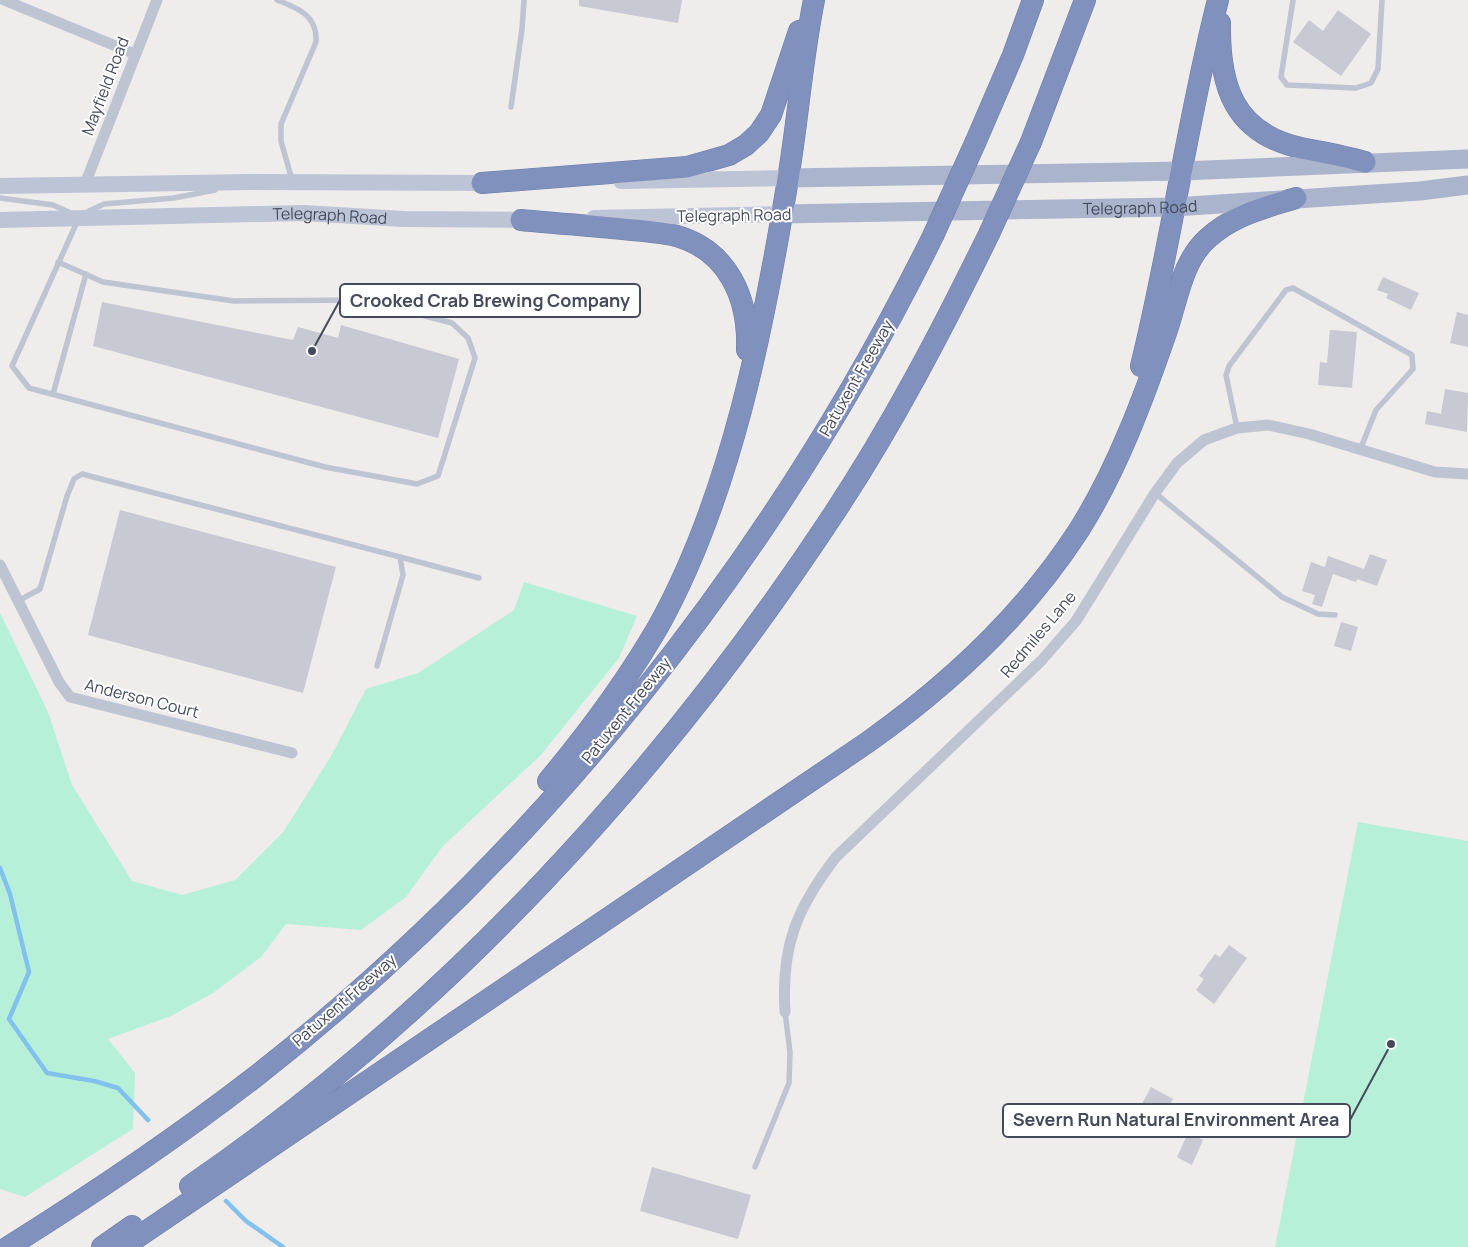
<svg xmlns="http://www.w3.org/2000/svg" width="1468" height="1247" viewBox="0 0 1468 1247" font-family="Manrope,sans-serif">
	<style>
		.green { fill: #b7f0d9 }
		.lines { fill: none; stroke-linecap: round; stroke-linejoin: round }
		.stream { stroke: #82c0ee; stroke-width: 4.5 }
		.building { fill: #c8c9d2 }
		.motorway-casing { stroke: #6c7ca9; stroke-width: 22 }
		.service { stroke: #bec4d2; stroke-width: 5.5 }
		.minor { stroke: #bec4d2; stroke-width: 11 }
		.secondary { stroke: #bdc4d6; stroke-width: 16 }
		.primary { stroke: #aab4cd; stroke-width: 19 }
		.motorway { stroke: #8191be; stroke-width: 21 }
		.motorway-bridge-casing { stroke: #6c7ca9; stroke-width: 22; stroke-linecap: butt }
		.motorway-bridge { stroke: #8191be; stroke-width: 21 }
		.labels { text-anchor: middle; stroke-width: 4; stroke-linejoin: round; paint-order: stroke }
		.street-label { font-size: 16px; fill: #444a5a; stroke: #fff }
		.leader { fill: none; stroke: #444a5a; stroke-width: 2 }
		.callout-dot { fill: #444a5a; stroke: #fff; stroke-width: 2 }
		.callout { fill: #fff; stroke: #444a5a; stroke-width: 2 }
		.callout-label { font-size: 18px; text-anchor: middle; font-weight: bold; fill: #444a5a }
	</style>
	<rect width="100%" height="100%" fill="#efecec"/>
	<g class="green">
		<path d="M 524,582 L 637,616 L 619,658 L 541,755 L 442,847 L 406,897 L 361,930 L 286,924 L 261,957 L 213,993 L 171,1016 L 108,1039 L 135,1073 L 133,1129 L 25,1197 L 0,1189 L 0,613 L 48,712 L 72,785 L 132,881 L 182,895 L 235,880 L 284,831 L 331,756 L 366,689 L 418,673 L 514,610 Z"/>
		<path d="M 1358,822 L 1468,841 L 1468,1247 L 1275,1247 Z"/>
	</g>
	<g class="lines">
		<g class="stream">
			<path d="M 0,868 L 10,894 L 29,972 L 9,1019 L 47,1073 L 94,1081 L 118,1088 L 148,1120"/>
			<path d="M 226,1201 L 246,1221 L 283,1247"/>
		</g>
	</g>
	<g class="building">
		<path d="M 579,0 L 682,0 L 678,23 L 579,6 Z"/>
		<path d="M 1338,10 L 1371,34 L 1341,76 L 1293,42 L 1309,20 L 1323,31 Z"/>
		<path d="M 1383,277 L 1419,293 L 1411,310 L 1386,298 L 1388,294 L 1377,290 Z"/>
		<path d="M 102,302 L 293,340 L 298,327 L 338,338 L 341,325 L 459,359 L 438,438 L 93,346 Z"/>
		<path d="M 1457,312 L 1468,315 L 1468,347 L 1450,343 Z"/>
		<path d="M 1330,330 L 1357,332 L 1352,388 L 1318,385 L 1320,362 L 1327,363 Z"/>
		<path d="M 1445,389 L 1468,393 L 1467,432 L 1425,424 L 1427,411 L 1441,414 Z"/>
		<path d="M 120,510 L 336,567 L 303,693 L 88,635 Z"/>
		<path d="M 1370,554 L 1387,560 L 1377,586 L 1357,579 L 1356,582 L 1333,574 L 1322,607 L 1312,604 L 1315,595 L 1302,591 L 1311,562 L 1325,567 L 1328,556 L 1364,569 Z"/>
		<path d="M 1341,622 L 1358,627 L 1351,651 L 1334,646 Z"/>
		<path d="M 1229,945 L 1247,958 L 1214,1004 L 1196,990 L 1204,979 L 1199,976 L 1215,954 L 1220,957 Z"/>
		<path d="M 1151,1087 L 1173,1099 L 1153,1134 L 1132,1122 Z"/>
		<path d="M 1188,1133 L 1203,1140 L 1192,1165 L 1177,1157 Z"/>
		<path d="M 652,1167 L 751,1195 L 738,1239 L 640,1211 Z"/>
	</g>
	<g class="lines">
		<defs>
			<g id="motorway">
				<path d="M 1220,23 C 1219,85 1233,133 1301,148 C 1323,152 1344,156 1365,162"/>
				<path d="M 976,141 L 1013,55 L 1033,0"/>
				<path d="M 1031,142 L 1085,0"/>
				<path d="M 482,183 L 687,167 L 729,155 L 746,145 L 759,133 L 771,115 L 799,31"/>
				<path d="M 521,220 C 551,223 582,225 612,228 C 632,230 653,231 673,235 C 728,249 749,298 747,350"/>
				<path d="M 1141,366 C 1171,245 1187,121 1218,0"/>
				<path d="M 548,781 C 589,732 626,682 658,627 C 731,496 764,326 788,179 C 798,120 802,59 814,0"/>
				<path d="M 190,1186 C 446,1010 663,773 833,515 C 892,426 942,330 989,234"/>
				<path d="M 8,1247 C 93,1194 176,1138 255,1077 C 540,854 773,560 933,236"/>
				<path d="M 102,1247 L 132,1226"/>
				<path d="M 123,1247 L 868,742 C 950,684 1024,615 1079,530 C 1117,470 1144,397 1167,330 C 1178,298 1182,261 1208,238 C 1233,215 1264,208 1296,198"/>
			</g>
		</defs>
		<use href="#motorway" class="motorway-casing"/>
		<g class="service">
			<path d="M 277,0 C 298,8 318,16 316,42 L 281,124 L 281,141 L 292,180"/>
			<path d="M 1293,0 L 1281,77 L 1287,85 L 1356,88 L 1371,83 L 1378,69 L 1382,0"/>
			<path d="M 511,107 L 522,29 L 524,0"/>
			<path d="M 0,198 L 53,205 L 73,214"/>
			<path d="M 85,213 L 104,204 L 174,198 L 215,190"/>
			<path d="M 58,262 L 103,282 L 234,301 L 364,300 L 452,323 L 468,338 L 475,358 L 438,476 L 417,484 L 325,467 L 29,388 L 12,366 L 77,222"/>
			<path d="M 53,394 L 86,274"/>
			<path d="M 1237,428 L 1226,375 L 1229,366 L 1286,290 L 1293,288 L 1412,355 L 1413,369 L 1376,410 L 1360,450"/>
			<path d="M 1155,493 L 1282,597 L 1318,614 L 1335,615"/>
			<path d="M 400,557 L 479,578"/>
			<path d="M 18,601 L 40,589 L 67,496 L 74,479 L 82,474 L 400,557 L 403,575 L 377,666"/>
			<path d="M 755,1167 L 789,1083 L 790,1052 L 785,1012"/>
		</g>
		<g class="minor">
			<path d="M 4,0 L 135,54"/>
			<path d="M 85,184 L 157,0"/>
			<path d="M 0,565 L 59,682 L 70,697 L 292,753"/>
			<path d="M 785,1012 C 781,947 796,909 836,857 L 1041,661 L 1076,621 L 1155,493 L 1177,463 L 1204,440 L 1237,428 L 1268,425 L 1309,434 L 1435,472 L 1468,474"/>
		</g>
		<g class="secondary">
			<path d="M 621,181 L 789,178"/>
			<path d="M 0,186 L 249,182 L 494,183"/>
			<path d="M 594,218 L 782,214"/>
			<path id="s1" d="M 0,220 L 304,213 L 403,219 L 532,220"/>
		</g>
		<g class="primary">
			<path d="M 789,178 L 1183,171 L 1468,159"/>
			<path id="s2" d="M 782,214 L 1174,207 L 1420,191 L 1468,185"/>
		</g>
		<use href="#motorway" class="motorway"/>
		<defs>
			<g id="motorway-bridge">
				<path d="M 989,234 L 1031,142"/>
				<path d="M 933,236 L 976,141"/>
			</g>
		</defs>
		<use href="#motorway-bridge" class="motorway-bridge-casing"/>
		<use href="#motorway-bridge" class="motorway-bridge"/>
	</g>
	<g class="labels">
		<g class="street-label">
			<text transform="translate(105 86) rotate(-69)" y="6">Mayfield Road</text>
			<text dy="6" stroke="none"><textPath href="#s2" startOffset="358">Telegraph Road</textPath></text>
			<text transform="translate(734 215) rotate(-1)" y="6">Telegraph Road</text>
			<text dy="6" stroke="none"><textPath href="#s1" startOffset="330">Telegraph Road</textPath></text>
			<text transform="translate(856 378) rotate(-60)" y="6">Patuxent Freeway</text>
			<text transform="translate(1038 634) rotate(-50)" y="6">Redmiles Lane</text>
			<text transform="translate(142 698) rotate(14)" y="6">Anderson Court</text>
			<text transform="translate(626 710) rotate(-51)" y="6">Patuxent Freeway</text>
			<text transform="translate(344 1000) rotate(-41)" y="6">Patuxent Freeway</text>
		</g>
	</g>
	<path class="leader" d="M312 351L340 300M1391 1044L1350 1120"/>
	<g class="callout-dot">
		<circle cx="312" cy="351" r="5"/>
		<circle cx="1391" cy="1044" r="5"/>
	</g>
	<g class="callout">
		<rect x="340" y="284" width="300" height="33" rx="5"/>
		<rect x="1003" y="1104" width="347" height="33" rx="5"/>
	</g>
	<g class="callout-label">
		<text x="490" y="307">Crooked Crab Brewing Company</text>
		<text x="1176" y="1126">Severn Run Natural Environment Area</text>
	</g>
</svg>
